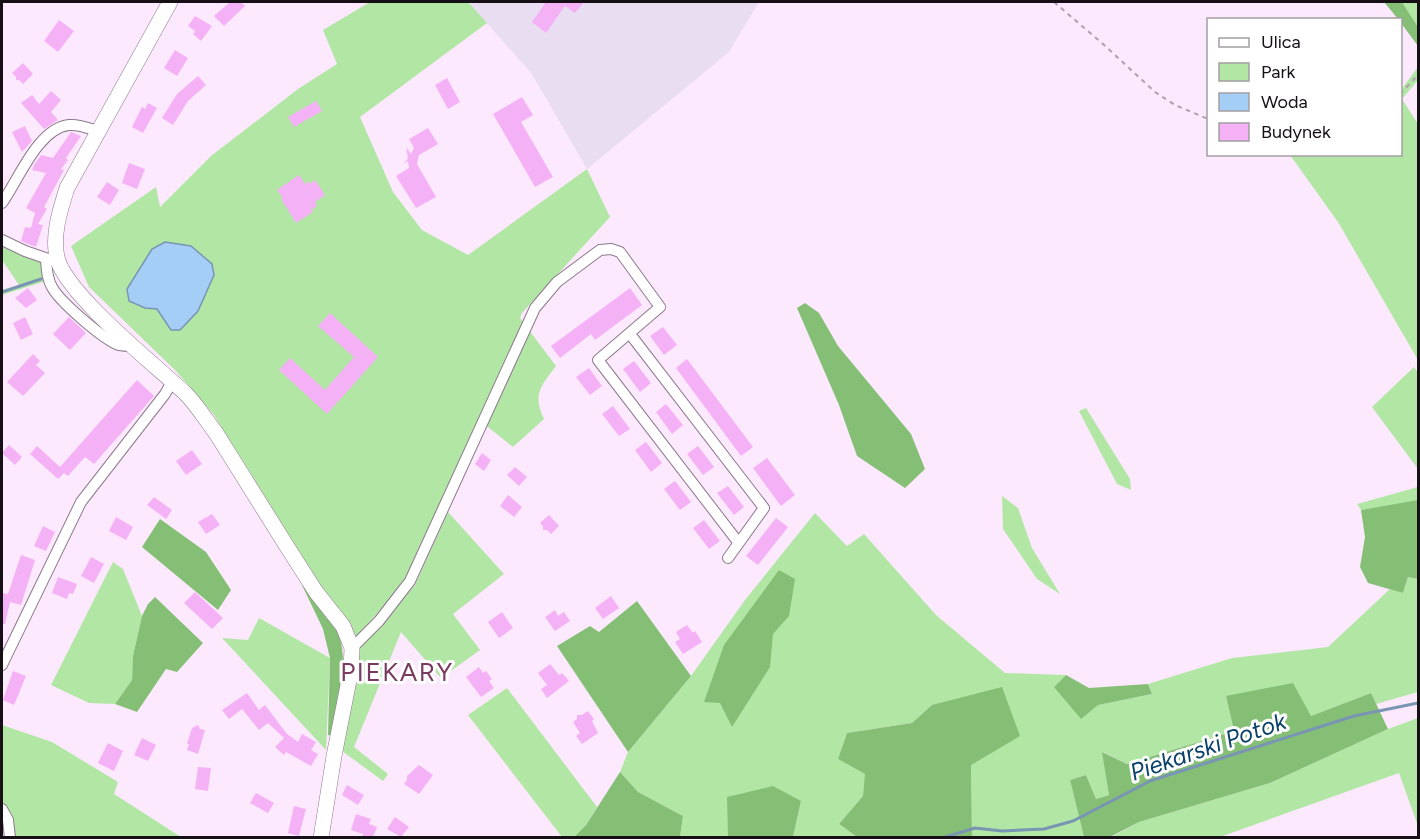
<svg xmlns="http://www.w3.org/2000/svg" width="1420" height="839" viewBox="0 0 1420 839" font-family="Figtree,sans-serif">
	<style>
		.education { fill: #e9ddf2 }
		.green { fill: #b2e6a5 }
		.forest { fill: #84bf75 }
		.water { fill: #a5cef7; stroke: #7a95b4; stroke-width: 1.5 }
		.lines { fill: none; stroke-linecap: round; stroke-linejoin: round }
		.stream { stroke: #7a95b4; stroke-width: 3 }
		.building { fill: #f5b1f6 }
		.street-casing { stroke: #8b798b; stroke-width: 12 }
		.secondary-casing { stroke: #8b798b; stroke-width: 16 }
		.path { stroke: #ae9eae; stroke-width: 2; stroke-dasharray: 4.5 4.5; stroke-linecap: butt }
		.street { stroke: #fff; stroke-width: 10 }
		.secondary { stroke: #fff; stroke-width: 15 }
		.labels { text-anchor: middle; stroke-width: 6; stroke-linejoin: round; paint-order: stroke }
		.water-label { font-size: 24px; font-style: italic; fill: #0b416b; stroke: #fff }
		.quarter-label { font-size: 26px; letter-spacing: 1.5px; fill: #793a60; stroke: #fff }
	</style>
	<rect width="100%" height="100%" fill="#fde9fd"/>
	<path class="education" d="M 468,2 L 759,2 L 729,52 L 587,169 L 532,74 Z"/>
	<g class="green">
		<path d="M 370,2 L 468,2 L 487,23 L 360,117 L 393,192 L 422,230 L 468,255 L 587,169 L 610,217 L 522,313 L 520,318 L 556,366 C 541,386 532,394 544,419 L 513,447 L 479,420 L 407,579 L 354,640 L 214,415 L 176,371 L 89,287 L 71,246 L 156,187 L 160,207 L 211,156 L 298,89 L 337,64 L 323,30 Z"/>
		<path d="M 1402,2 L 1418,2 L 1418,27 Z"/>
		<path d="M 1418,67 L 1418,80 L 1402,99 L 1418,124 L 1418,360 L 1338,222 L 1290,155 L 1400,154 L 1401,90 Z"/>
		<path d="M 2,247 L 44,263 L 46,281 L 2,295 L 2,290 L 19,285 L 2,260 Z"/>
		<path d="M 1414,367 L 1418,373 L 1418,469 L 1372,407 Z"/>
		<path d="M 1086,408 L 1130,479 L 1131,490 L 1117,484 L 1079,411 Z"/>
		<path d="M 1418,487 L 1418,500 L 1415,502 L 1361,510 L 1357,504 Z"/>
		<path d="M 1002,496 L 1018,508 L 1032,548 L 1060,594 L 1037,579 L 1003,529 Z"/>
		<path d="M 448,512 L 504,574 L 453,614 L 480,650 L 441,678 L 401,632 L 354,747 L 388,774 L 383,781 L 342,751 L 359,649 L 415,585 Z"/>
		<path d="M 815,513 L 847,546 L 864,534 L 936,615 L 1005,673 L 1066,675 L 1054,687 L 1098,705 L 1152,694 L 1148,684 L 1232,658 L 1328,647 L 1390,589 L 1403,593 L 1408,577 L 1418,579 L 1418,692 L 1376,704 L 1371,693 L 1311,716 L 1226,696 L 1234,731 L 1127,764 L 1103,752 L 1109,795 L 1096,799 L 1086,775 L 1070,780 L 1084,837 L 972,837 L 971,765 L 932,705 L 912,723 L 847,733 L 838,759 L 866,774 L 863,796 L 839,824 L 857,837 L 793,837 L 801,801 L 728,797 L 728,837 L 680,837 L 683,816 L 638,792 L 620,772 L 628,752 L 691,676 L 745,600 Z"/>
		<path d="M 113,562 L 123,569 L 142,616 L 133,656 L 132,680 L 115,704 L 89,703 L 51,685 Z"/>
		<path d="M 259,618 L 330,658 L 326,750 L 222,638 L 248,640 Z"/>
		<path d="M 507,688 L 597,807 L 586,825 L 574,837 L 562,837 L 468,715 Z"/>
		<path d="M 1418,718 L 1418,826 L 1399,773 L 1220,837 L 1110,838 L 1139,822 L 1270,783 L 1388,729 Z"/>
		<path d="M 2,725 L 52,742 L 118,782 L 114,794 L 181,837 L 15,837 L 12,820 L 2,800 Z"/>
	</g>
	<g class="forest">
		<path d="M 1384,2 L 1402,2 L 1418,27 L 1418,46 L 1401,23 L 1400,20 L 1398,19 Z"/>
		<path d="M 805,303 L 819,313 L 838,346 L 911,434 L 925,469 L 905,488 L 857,456 L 839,405 L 797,308 Z"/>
		<path d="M 1418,500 L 1418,579 L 1408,577 L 1403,593 L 1368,583 L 1360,567 L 1365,537 L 1361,510 Z"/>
		<path d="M 160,519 L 206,552 L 231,590 L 218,610 L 142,547 Z"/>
		<path d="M 779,570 L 795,579 L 789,616 L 773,634 L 770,667 L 732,727 L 720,703 L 704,702 L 724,645 Z"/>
		<path d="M 302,585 L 306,585 C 315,597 325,609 333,622 C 353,655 338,701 333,736 L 328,735 L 330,658 L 323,629 Z"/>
		<path d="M 155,597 L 203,643 L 177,672 L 166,669 L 137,712 L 115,704 L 132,680 L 133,656 L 142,616 L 148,604 Z"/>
		<path d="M 637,601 L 691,676 L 628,752 L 557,646 L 590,626 L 599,632 Z"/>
		<path d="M 1066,675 L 1089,688 L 1148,684 L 1152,694 L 1098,705 L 1081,719 L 1054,687 Z"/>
		<path d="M 1293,683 L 1311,716 L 1371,693 L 1388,729 L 1270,783 L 1139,822 L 1110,837 L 1084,837 L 1070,780 L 1086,775 L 1096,799 L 1109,795 L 1102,752 L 1127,764 L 1234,731 L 1226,696 Z"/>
		<path d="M 1002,687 L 1020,736 L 971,765 L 972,837 L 857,837 L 839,824 L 863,796 L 865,774 L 838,759 L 847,733 L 912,723 L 932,705 Z"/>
		<path d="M 620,772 L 638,792 L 683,816 L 680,837 L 574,837 L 586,825 Z"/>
		<path d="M 773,786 L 801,801 L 793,837 L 728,837 L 727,797 Z"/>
	</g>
	<path class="water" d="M 165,242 L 191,246 L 212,264 L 214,275 L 198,311 L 180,330 L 171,330 L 157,309 L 145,308 L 129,301 L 127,289 L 152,249 Z"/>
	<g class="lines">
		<g class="stream">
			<path d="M 2,292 L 41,279"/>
			<path d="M 942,838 L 975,828 L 1002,831 L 1044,829 L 1073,821 L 1150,781 L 1354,716 L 1418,703"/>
		</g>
	</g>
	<g class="building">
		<path d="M 230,2 L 241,2 L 245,6 L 224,26 L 214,16 Z"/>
		<path d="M 546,2 L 584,2 L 575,13 L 565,6 L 546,33 L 532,22 Z"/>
		<path d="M 195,16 L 212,26 L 201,41 L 193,34 L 195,31 L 188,26 Z"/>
		<path d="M 59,20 L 74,31 L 58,52 L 44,41 Z"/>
		<path d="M 175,50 L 188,58 L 177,76 L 164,68 Z"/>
		<path d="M 23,63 L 33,74 L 23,84 L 19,80 L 16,80 L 16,77 L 12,73 Z"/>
		<path d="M 198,76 L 206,85 L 188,101 L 173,125 L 162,118 L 177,94 Z"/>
		<path d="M 447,78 L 460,102 L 448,109 L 435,85 Z"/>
		<path d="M 51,91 L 61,100 L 51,112 L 58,120 L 44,129 L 21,103 L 32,95 L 39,104 Z"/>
		<path d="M 522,97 L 533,115 L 521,122 L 553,177 L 535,187 L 493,114 Z"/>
		<path d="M 316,101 L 322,111 L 294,127 L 288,117 Z"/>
		<path d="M 148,103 L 157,108 L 143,133 L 132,127 L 142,107 L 145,109 Z"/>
		<path d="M 25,126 L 32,141 L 22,152 L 12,132 Z"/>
		<path d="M 428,128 L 438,144 L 419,155 L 417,164 L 436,197 L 416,208 L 396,176 L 409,168 L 408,161 L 404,164 L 408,158 L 406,147 L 411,154 L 414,148 L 409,139 Z"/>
		<path d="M 71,132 L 81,136 L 66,158 L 68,160 L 61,169 L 64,170 L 44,207 L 47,209 L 38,224 L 43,225 L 36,247 L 21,241 L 25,227 L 31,228 L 35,213 L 26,208 L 46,173 L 32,170 L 34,165 L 41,155 L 53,158 Z"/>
		<path d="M 129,163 L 145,169 L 137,189 L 122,183 Z"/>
		<path d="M 299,175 L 305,184 L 308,181 L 310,184 L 315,180 L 325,195 L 315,202 L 317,206 L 311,210 L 313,212 L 296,223 L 281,199 L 283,198 L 277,190 Z"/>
		<path d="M 107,182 L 119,190 L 110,205 L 97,197 Z"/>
		<path d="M 28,288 L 37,300 L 26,308 L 15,298 Z"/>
		<path d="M 630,288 L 642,305 L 595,340 L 591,334 L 560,358 L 551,346 Z"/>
		<path d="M 330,313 L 378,357 L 327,414 L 279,370 L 290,358 L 325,390 L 354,357 L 318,326 Z"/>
		<path d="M 25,317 L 33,334 L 21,340 L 13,323 Z"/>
		<path d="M 69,317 L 86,333 L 70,350 L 53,334 Z"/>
		<path d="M 663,327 L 677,345 L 664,355 L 650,336 Z"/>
		<path d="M 33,354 L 40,361 L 36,365 L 45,373 L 23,396 L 7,382 Z"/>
		<path d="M 687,359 L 753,447 L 741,456 L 676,368 Z"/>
		<path d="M 634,361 L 651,383 L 640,392 L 623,369 Z"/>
		<path d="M 589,368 L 602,386 L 590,395 L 576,377 Z"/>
		<path d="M 137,380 L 154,396 L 94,464 L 85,457 L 68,476 L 64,473 L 58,479 L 30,454 L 37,446 L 60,467 Z"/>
		<path d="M 666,404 L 683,425 L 672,434 L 656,412 Z"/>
		<path d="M 613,406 L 630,429 L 619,436 L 602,414 Z"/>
		<path d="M 646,442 L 662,463 L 651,472 L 635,450 Z"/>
		<path d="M 9,445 L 22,457 L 15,465 L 2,453 Z"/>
		<path d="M 698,446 L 714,467 L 703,475 L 687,454 Z"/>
		<path d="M 192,450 L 202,464 L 186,475 L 176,461 Z"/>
		<path d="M 482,453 L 491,460 L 484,471 L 475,464 Z"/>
		<path d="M 767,458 L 795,495 L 781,506 L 753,468 Z"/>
		<path d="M 515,467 L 527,477 L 519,486 L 507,475 Z"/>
		<path d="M 675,481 L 691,502 L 680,510 L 664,489 Z"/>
		<path d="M 728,486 L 744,507 L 734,515 L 717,493 Z"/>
		<path d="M 508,495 L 522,507 L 514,517 L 500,506 Z"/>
		<path d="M 154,497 L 172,510 L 166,519 L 147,505 Z"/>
		<path d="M 212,514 L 220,525 L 206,534 L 198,522 Z"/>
		<path d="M 549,515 L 559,526 L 551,534 L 547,530 L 543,530 L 543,526 L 540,523 Z"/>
		<path d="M 116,517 L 133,527 L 126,540 L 109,531 Z"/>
		<path d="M 776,518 L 788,527 L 758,565 L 746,556 Z"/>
		<path d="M 704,520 L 720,541 L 709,549 L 693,528 Z"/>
		<path d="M 43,526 L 55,532 L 46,551 L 34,546 Z"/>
		<path d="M 21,555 L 35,560 L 21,605 L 10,602 L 5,624 L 2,624 L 2,593 L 8,594 Z"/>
		<path d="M 91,557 L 104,564 L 94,583 L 81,576 Z"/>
		<path d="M 58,577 L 77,584 L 73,594 L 69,593 L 67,599 L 52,593 Z"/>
		<path d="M 195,592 L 223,618 L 212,629 L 184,603 Z"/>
		<path d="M 611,596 L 619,608 L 603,619 L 595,608 Z"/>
		<path d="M 555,610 L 558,616 L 564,612 L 570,621 L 555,631 L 545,617 Z"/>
		<path d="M 502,612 L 513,628 L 499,638 L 488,622 Z"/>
		<path d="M 687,625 L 693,633 L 695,631 L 702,642 L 683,654 L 675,642 L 680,639 L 676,632 Z"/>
		<path d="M 550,664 L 559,675 L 562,673 L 569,681 L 547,698 L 541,689 L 547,685 L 538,673 Z"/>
		<path d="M 479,667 L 483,673 L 486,671 L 492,679 L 489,681 L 494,688 L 481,697 L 466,677 Z"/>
		<path d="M 13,671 L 26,676 L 14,705 L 3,700 Z"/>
		<path d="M 247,693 L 259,710 L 265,705 L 287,734 L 298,742 L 302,734 L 316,742 L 311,750 L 318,754 L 311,766 L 286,752 L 284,755 L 275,747 L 284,738 L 268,723 L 259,730 L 242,709 L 229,719 L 222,710 Z"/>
		<path d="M 588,711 L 594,719 L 592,721 L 598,733 L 582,744 L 576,736 L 580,733 L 573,722 L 577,719 L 577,715 L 582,715 Z"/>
		<path d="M 198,725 L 200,729 L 205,730 L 198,754 L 187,750 L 189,744 L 187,744 L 192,728 Z"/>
		<path d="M 142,738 L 156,745 L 148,761 L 134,755 Z"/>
		<path d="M 108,743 L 123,751 L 114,771 L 98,763 Z"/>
		<path d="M 419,765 L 433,775 L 419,794 L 404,784 L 407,780 L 407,776 Z"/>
		<path d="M 198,767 L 211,768 L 208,791 L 195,789 Z"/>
		<path d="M 347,785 L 364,795 L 358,805 L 342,795 Z"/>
		<path d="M 256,793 L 274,803 L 268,813 L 250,803 Z"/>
		<path d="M 294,806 L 306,809 L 299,836 L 288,833 Z"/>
		<path d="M 356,814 L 371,819 L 369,824 L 377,827 L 373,837 L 362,837 L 363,834 L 351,830 Z"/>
		<path d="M 395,817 L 409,827 L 401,837 L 387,829 Z"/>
	</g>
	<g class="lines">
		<defs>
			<g id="street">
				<path d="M 2,203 C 18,181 38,128 69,125 C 79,124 88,128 97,131"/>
				<path d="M 2,240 L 25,251 L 51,260"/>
				<path d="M 46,260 C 47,270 47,279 52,287 C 59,301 104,340 119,345 C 123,346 129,346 133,346"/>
				<path d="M 630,334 L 764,508 L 728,558"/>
				<path d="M 352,648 L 379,621 L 410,581 L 535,308 L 557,282 L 600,250 L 611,249 L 620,252 L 660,307 L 598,360 L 738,542"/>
				<path d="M 2,665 L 81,502 L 165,394 L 172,382"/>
				<path d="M 2,809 L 8,820 L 10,838"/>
			</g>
			<path id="secondary" d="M 170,2 L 67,188 C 60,210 51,238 58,261 C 71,298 154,364 185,393 C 197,405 206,420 216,433 L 286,545 L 316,592 L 343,626 L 352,648 L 351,670 L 334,756 L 321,838"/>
		</defs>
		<use href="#street" class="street-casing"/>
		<use href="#secondary" class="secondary-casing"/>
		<g class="path">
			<path d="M 1054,2 L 1103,44 L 1155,92 L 1175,105 L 1208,119"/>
			<path d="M 1400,94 L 1418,75"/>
		</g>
		<use href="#street" class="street"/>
		<use href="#secondary" class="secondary"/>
	</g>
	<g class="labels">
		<g class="water-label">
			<text transform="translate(1208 747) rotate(-19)" y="8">Piekarski Potok</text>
		</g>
		<g class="quarter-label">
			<text x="397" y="681">PIEKARY</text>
		</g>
	</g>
	<rect width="1420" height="839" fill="none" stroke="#160f16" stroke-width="6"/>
	<rect x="1207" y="18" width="195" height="138" fill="#ffffff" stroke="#a29fa2" stroke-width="1.5"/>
	<rect x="1219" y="38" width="30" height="9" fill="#ffffff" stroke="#a29fa2" stroke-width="1.5"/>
	<text x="1261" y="48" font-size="18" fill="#160f16">Ulica</text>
	<rect x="1219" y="63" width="30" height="18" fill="#b2e6a5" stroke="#a29fa2" stroke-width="1.5"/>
	<text x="1261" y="78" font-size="18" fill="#160f16">Park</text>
	<rect x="1219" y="93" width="30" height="18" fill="#a5cef7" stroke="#a29fa2" stroke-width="1.5"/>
	<text x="1261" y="108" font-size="18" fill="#160f16">Woda</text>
	<rect x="1219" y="123" width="30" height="18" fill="#f5b1f6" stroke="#a29fa2" stroke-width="1.5"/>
	<text x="1261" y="138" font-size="18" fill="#160f16">Budynek</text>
</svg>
